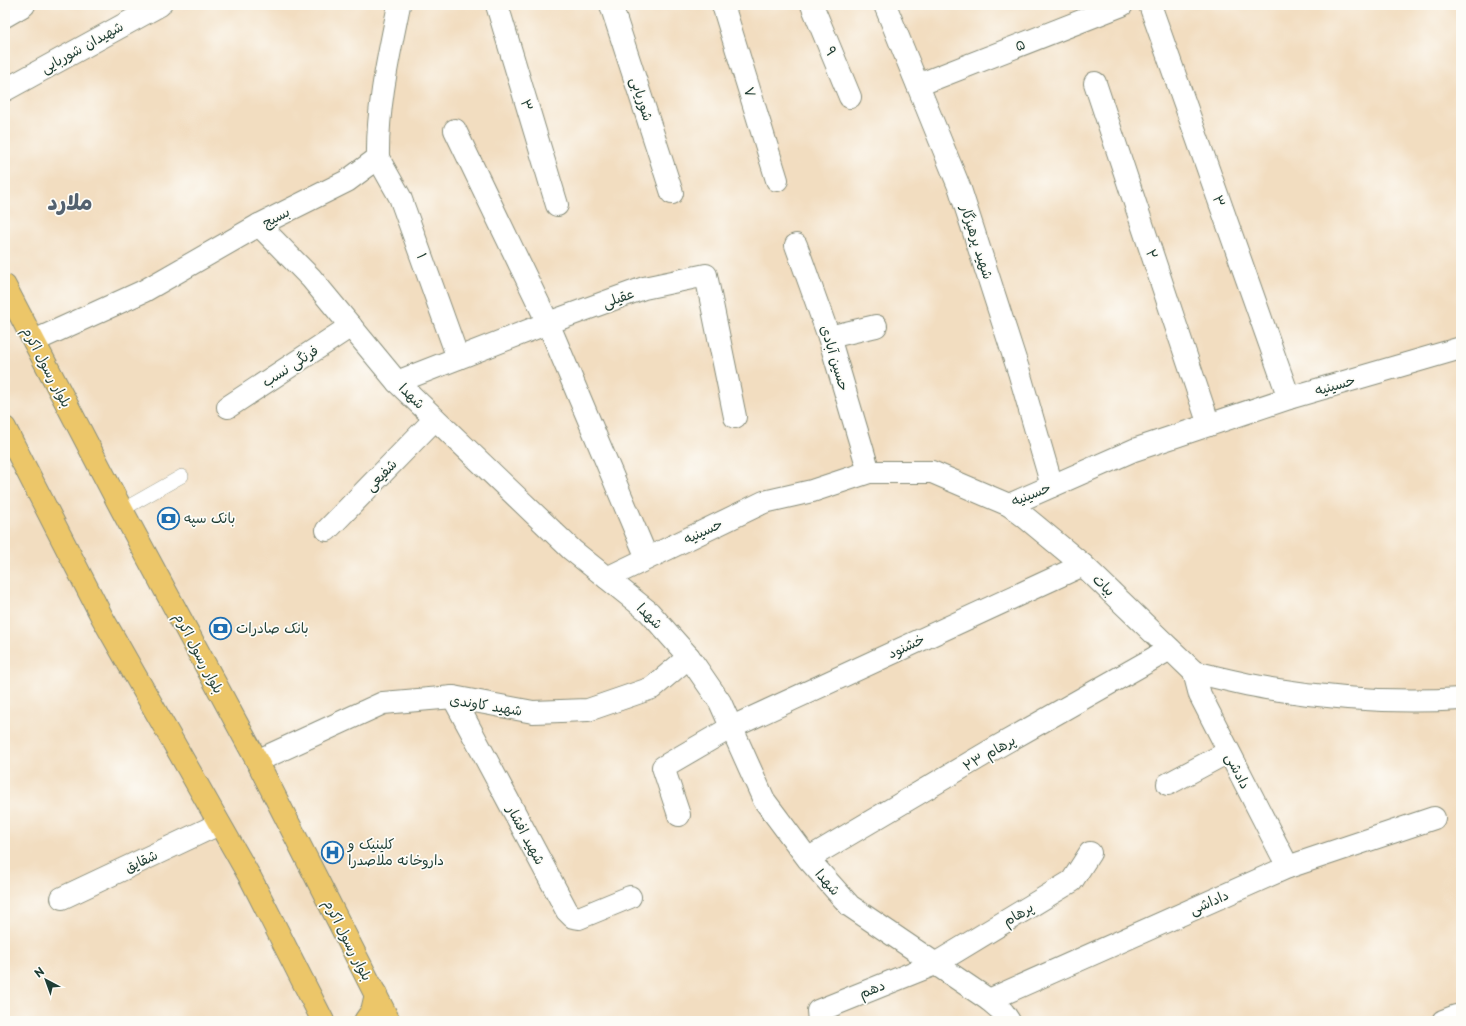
<svg xmlns="http://www.w3.org/2000/svg" width="1466" height="1026" viewBox="0 0 1466 1026" font-family="'Playpen Sans','Playpen Sans Arabic',sans-serif">
	<style>
		.lines { fill: none; stroke-linecap: round; stroke-linejoin: round }
		.service-casing { stroke: #888d7a; stroke-width: 14 }
		.minor-casing { stroke: #888d7a; stroke-width: 24 }
		.tertiary-casing { stroke: #888d7a; stroke-width: 24 }
		.primary-casing { stroke: #888d7a; stroke-width: 24 }
		.service { stroke: #fff; stroke-width: 13 }
		.minor { stroke: #fff; stroke-width: 22 }
		.tertiary { stroke: #fff; stroke-width: 22 }
		.primary { stroke: #ecc669; stroke-width: 22 }
		.labels { text-anchor: middle; stroke-width: 3.5; stroke-linejoin: round; paint-order: stroke }
		.street-label { font-size: 14px; fill: #1f3d34; stroke: #fdfcf7 }
		.poi-label { font-size: 14px; fill: #1f3d34; stroke: #fdfcf7; text-anchor: start }
		.town-label { font-size: 22px; font-weight: bold; fill: #546270; stroke: #fdfcf7 }
	</style>
	<rect width="100%" height="100%" fill="#fdfcf7"/>
	<filter id="ink" filterUnits="userSpaceOnUse"><feTurbulence type="fractalNoise" baseFrequency=".025" numOctaves="2"/><feDisplacementMap in="SourceGraphic" scale="8" xChannelSelector="R" yChannelSelector="G"/><feConvolveMatrix kernelMatrix="1 2 1 2 8 2 1 2 1" color-interpolation-filters="sRGB"/></filter>
	<filter id="wash" filterUnits="userSpaceOnUse"><feTurbulence type="fractalNoise" baseFrequency=".012" numOctaves="4" result="noise"/><feDisplacementMap in="SourceGraphic" scale="16" xChannelSelector="R" yChannelSelector="G"/><feGaussianBlur stdDeviation="0.9" result="paint"/><feColorMatrix in="noise" values="0 0 0 0 0 0 0 0 0 0 0 0 0 0 0 0 0 1.4 0 .05"/><feComposite in="paint" operator="in"/></filter>
	<g filter="url(#wash)">
		<rect width="100%" height="100%" fill="#f2ddc0"/>
	</g>
	<g filter="url(#ink)">
		<g class="lines">
			<defs>
				<path id="service" d="M 122,510 L 182,476"/>
				<g id="minor">
					<path d="M 497,5 L 557,205"/>
					<path d="M 611,5 L 672,193"/>
					<path d="M 723,5 L 777,180"/>
					<path d="M 812,5 L 850,97"/>
					<path d="M 885,5 L 960,189 L 1019,372 L 1052,486"/>
					<path d="M 1150,5 L 1289,398"/>
					<path d="M 1095,83 L 1209,425"/>
					<path d="M 918,85 L 1122,5"/>
					<path d="M 455,130 L 548,323 L 647,558"/>
					<path d="M 378,158 L 400,197 L 458,358"/>
					<path d="M 259,225 L 311,278 L 397,382 L 572,550 L 649,612 L 689,657 L 720,702 L 764,800 L 808,859 L 850,906 L 989,1000 L 1003,1012 L 1009,1021"/>
					<path d="M 796,245 L 829,337 L 869,472"/>
					<path d="M 829,337 L 876,326"/>
					<path d="M 34,341 L 144,291 L 259,225 L 347,181 L 378,158 C 377,106 389,55 399,5"/>
					<path d="M 397,382 L 548,323 L 644,288 L 706,275 L 735,417"/>
					<path d="M 228,407 L 351,326"/>
					<path d="M 1009,505 L 1134,450 L 1289,398 L 1461,348"/>
					<path d="M 327,530 L 435,419"/>
					<path d="M 607,578 L 764,502 L 812,491 L 869,472 L 932,472 L 1009,505 L 1025,517 L 1083,565 L 1194,672"/>
					<path d="M 1194,672 C 1220,678 1246,685 1272,689 C 1334,699 1398,703 1461,699"/>
					<path d="M 1194,672 L 1200,695 L 1288,867"/>
					<path d="M 453,697 L 567,911 L 573,917 L 579,918 L 630,897"/>
					<path d="M 257,761 L 383,703 L 453,697 L 533,712 L 588,710 L 652,688 L 689,657"/>
					<path d="M 1168,784 L 1228,752"/>
					<path d="M 679,815 L 663,767 L 730,728 L 1083,565"/>
					<path d="M 809,858 L 990,751 L 1170,649"/>
					<path d="M 62,898 L 219,824"/>
					<path d="M 989,1000 L 1288,867 L 1434,818"/>
					<path d="M 819,1021 L 818,1011 L 935,964 L 1072,881 L 1090,853"/>
					<path d="M 1443,1021 L 1456,1016"/>
				</g>
				<g id="tertiary">
					<path d="M 5,16 L 24,5"/>
					<path d="M 5,90 L 160,5"/>
				</g>
				<g id="primary">
					<path d="M 5,286 L 122,510 L 257,761 L 389,1021"/>
					<path d="M 5,428 L 102,617 L 251,879 L 323,1021"/>
					<path d="M 365,1021 L 372,1011 L 376,994"/>
				</g>
			</defs>
			<use href="#service" class="service-casing"/>
			<use href="#minor" class="minor-casing"/>
			<use href="#tertiary" class="tertiary-casing"/>
			<use href="#primary" class="primary-casing"/>
			<use href="#service" class="service"/>
			<use href="#minor" class="minor"/>
			<use href="#tertiary" class="tertiary"/>
			<use href="#primary" class="primary"/>
		</g>
	</g>
	<defs>
		<symbol id="bank-ring" viewBox="-11 -11 22 22"><circle r="9.5" fill="#fdfcf7" stroke="#1f6fb2" stroke-width="1.5"/><path d="M-6-4H6V4H-6ZM0-2.3a2.3 2.3 0 1 0 0 4.6a2.3 2.3 0 1 0 0-4.6Z" fill="#1f6fb2"/></symbol>
		<symbol id="hospital-ring" viewBox="-11 -11 22 22"><circle r="9.5" fill="#fdfcf7" stroke="#1f6fb2" stroke-width="1.5"/><path d="M-5-5h3v3.5h4V-5h3V5h-3V1.5h-4V5h-3Z" fill="#1f6fb2"/></symbol>
	</defs>
	<g fill-rule="evenodd">
		<use href="#bank-ring" x="156" y="506" width="25" height="25"/>
		<use href="#bank-ring" x="208" y="616" width="25" height="25"/>
		<use href="#hospital-ring" x="320" y="840" width="25" height="25"/>
	</g>
	<g class="labels">
		<g class="street-label">
			<text transform="translate(1020 45) rotate(-22)" y="5">۵</text>
			<text transform="translate(82 47) rotate(-29)" y="5">شهیدان شوربایی</text>
			<text transform="translate(831 51) rotate(67)" y="5">۹</text>
			<text transform="translate(750 92) rotate(73)" y="5">۷</text>
			<text transform="translate(642 99) rotate(72)" y="5">شوریابی</text>
			<text transform="translate(527 105) rotate(73)" y="5">۳</text>
			<text transform="translate(1219 201) rotate(71)" y="5">۳</text>
			<text transform="translate(276 217) rotate(-27)" y="5">بسیج</text>
			<text transform="translate(977 242) rotate(72)" y="5">شهید پرهیزگار</text>
			<text transform="translate(1152 254) rotate(71)" y="5">۲</text>
			<text transform="translate(422 256) rotate(70)" y="5">۱</text>
			<text transform="translate(618 298) rotate(-20)" y="5">عقیلی</text>
			<text transform="translate(835 358) rotate(73)" y="5">حسین آبادی</text>
			<text transform="translate(290 366) rotate(-33)" y="5">فرنگی نسب</text>
			<text transform="translate(47 367) rotate(62)" y="5">بلوار رسول اکرم</text>
			<text transform="translate(1335 385) rotate(-16)" y="5">حسینیه</text>
			<text transform="translate(412 396) rotate(44)" y="5">شهدا</text>
			<text transform="translate(381 475) rotate(-46)" y="5">شفیعی</text>
			<text transform="translate(1031 494) rotate(-22)" y="5">حسینیه</text>
			<text transform="translate(703 531) rotate(-25)" y="5">حسینیه</text>
			<text transform="translate(1104 585) rotate(44)" y="5">بیات</text>
			<text transform="translate(650 616) rotate(45)" y="5">شهدا</text>
			<text transform="translate(906 646) rotate(-25)" y="5">خشنود</text>
			<text transform="translate(199 653) rotate(62)" y="5">بلوار رسول اکرم</text>
			<text transform="translate(486 705) rotate(9)" y="5">شهید کاوندی</text>
			<text transform="translate(989 753) rotate(-30)" y="5">پرهام ۲۳</text>
			<text transform="translate(1238 771) rotate(63)" y="5">دادشی</text>
			<text transform="translate(526 835) rotate(62)" y="5">شهید افشار</text>
			<text transform="translate(141 861) rotate(-25)" y="5">شقایق</text>
			<text transform="translate(828 882) rotate(49)" y="5">شهدا</text>
			<text transform="translate(1209 902) rotate(-24)" y="5">داداشی</text>
			<text transform="translate(1018 914) rotate(-31)" y="5">پرهام</text>
			<text transform="translate(348 940) rotate(63)" y="5">بلوار رسول اکرم</text>
			<text transform="translate(872 989) rotate(-22)" y="5">دهم</text>
		</g>
		<g class="poi-label">
			<text x="184" y="523">بانک سپه</text>
			<text x="236" y="633">بانک صادرات</text>
			<text x="348" y="849">کلینیک و<tspan x="348" dy="16">داروخانه ملاصدرا</tspan></text>
		</g>
		<g class="town-label">
			<text x="70" y="210">ملارد</text>
		</g>
	</g>
	<rect width="1466" height="1026" fill="none" stroke="#fdfcf7" stroke-width="20"/>
	<g transform="translate(46 980) rotate(319)" stroke="#fdfcf7" stroke-width="3" paint-order="stroke">
	<path d="M0-3L7 15L0 10L-7 15Z" fill="#1f3d34"/>
	<text y="-6" font-size="11" font-weight="bold" text-anchor="middle" fill="#1f3d34">N</text>
	</g>
</svg>
